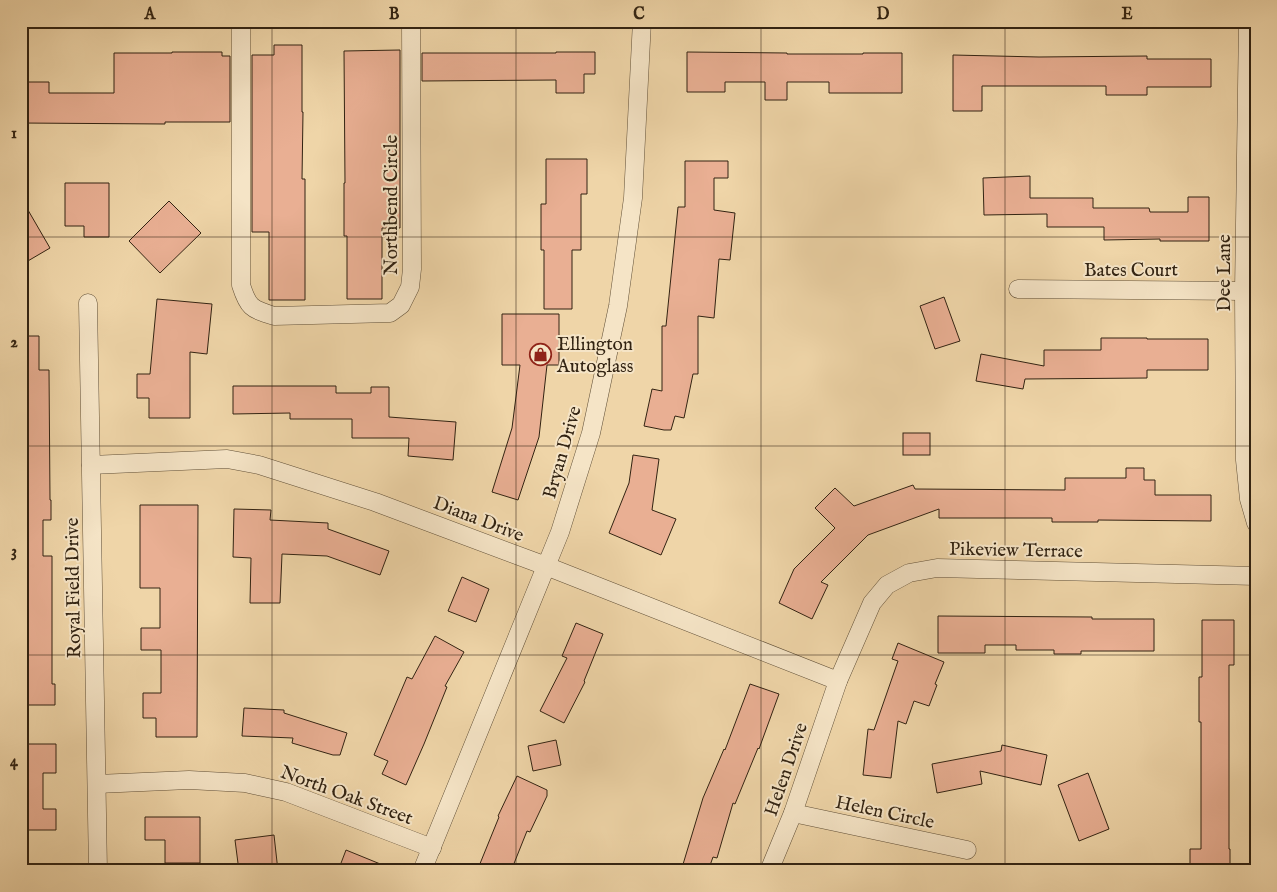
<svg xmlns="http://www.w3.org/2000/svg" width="1277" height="892" viewBox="0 0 1277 892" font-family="'IM FELL English',serif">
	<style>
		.building { fill: #e9af93; stroke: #322312 }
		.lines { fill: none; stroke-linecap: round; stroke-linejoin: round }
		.minor-casing { stroke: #615038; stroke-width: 19 }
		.minor { stroke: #f5e4c6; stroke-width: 18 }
		.grid { fill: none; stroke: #322312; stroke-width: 1; stroke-opacity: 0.55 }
		.labels { text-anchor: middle; stroke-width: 4; stroke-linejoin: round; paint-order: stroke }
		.street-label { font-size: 19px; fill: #322312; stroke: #f5e4c6 }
		.poi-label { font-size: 19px; fill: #322312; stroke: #f5e4c6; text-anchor: start }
		.neatline { fill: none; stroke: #322312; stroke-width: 2 }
		.grid-label { font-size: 16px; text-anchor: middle; font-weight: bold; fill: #322312 }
	</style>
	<rect width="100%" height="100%" fill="#efd5a8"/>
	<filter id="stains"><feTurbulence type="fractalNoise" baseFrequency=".004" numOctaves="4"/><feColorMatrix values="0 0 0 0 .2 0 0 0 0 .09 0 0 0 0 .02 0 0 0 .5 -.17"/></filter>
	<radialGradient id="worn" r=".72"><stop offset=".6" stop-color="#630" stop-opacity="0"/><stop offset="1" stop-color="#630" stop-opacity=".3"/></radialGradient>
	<g class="building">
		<path d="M 274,45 L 302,45 L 302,112 L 303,112 L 302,179 L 305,179 L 305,300 L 269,300 L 269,232 L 252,232 L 252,55 L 274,55 Z"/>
		<path d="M 400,50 L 400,228 L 382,228 L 382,299 L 347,299 L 347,236 L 344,236 L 344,183 L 345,183 L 344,51 Z"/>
		<path d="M 172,52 L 222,52 L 222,56 L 230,56 L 230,122 L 165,122 L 165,124 L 21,123 L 21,82 L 49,82 L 49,93 L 114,93 L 114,53 L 172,53 Z"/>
		<path d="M 556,52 L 595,52 L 595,74 L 584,74 L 584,93 L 556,93 L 556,80 L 422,81 L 422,53 L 556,53 Z"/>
		<path d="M 687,52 L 787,53 L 787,54 L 863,54 L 863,53 L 902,53 L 902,93 L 829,93 L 829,82 L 787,82 L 787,100 L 765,100 L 765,82 L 725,82 L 725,92 L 687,92 Z"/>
		<path d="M 953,55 L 1039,57 L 1147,56 L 1147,59 L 1211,59 L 1211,87 L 1147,87 L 1147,95 L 1106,95 L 1106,86 L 982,86 L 982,111 L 953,111 Z"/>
		<path d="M 546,159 L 587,159 L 587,194 L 581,194 L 581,250 L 572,250 L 572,309 L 544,309 L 544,250 L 541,250 L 541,204 L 546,204 Z"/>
		<path d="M 685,161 L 728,161 L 728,178 L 714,178 L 714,210 L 735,213 L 730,260 L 719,259 L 714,318 L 698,316 L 698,374 L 693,374 L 684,418 L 675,416 L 671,430 L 664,430 L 644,426 L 652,389 L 662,391 L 662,326 L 666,326 L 678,207 L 685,207 Z"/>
		<path d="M 1030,176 L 1030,198 L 1093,198 L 1093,208 L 1149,208 L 1150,212 L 1188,212 L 1188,197 L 1209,197 L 1209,241 L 1160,241 L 1160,239 L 1104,240 L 1104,227 L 1047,227 L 1047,214 L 984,215 L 983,178 Z"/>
		<path d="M 65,183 L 109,183 L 109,237 L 84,237 L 84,226 L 65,226 Z"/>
		<path d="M 21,198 L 50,248 L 21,265 Z"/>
		<path d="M 169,201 L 201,233 L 160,273 L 129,241 Z"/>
		<path d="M 944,297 L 960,341 L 935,349 L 920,306 Z"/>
		<path d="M 157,299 L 212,304 L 207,354 L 190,352 L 190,418 L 149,418 L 149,398 L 137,398 L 137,374 L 150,374 Z"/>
		<path d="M 502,314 L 559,314 L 559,365 L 547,365 L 539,437 L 518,500 L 492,492 L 512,428 L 520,365 L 502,365 Z"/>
		<path d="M 21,336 L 39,336 L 39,370 L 49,370 L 50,500 L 51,500 L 51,520 L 43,520 L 43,556 L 52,556 L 52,684 L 55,684 L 55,705 L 21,705 Z"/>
		<path d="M 1101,338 L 1147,338 L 1147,339 L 1208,339 L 1208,370 L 1147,370 L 1147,378 L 1025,379 L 1023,389 L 976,381 L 981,354 L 1044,366 L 1044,350 L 1101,350 Z"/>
		<path d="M 233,386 L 336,386 L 336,393 L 371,393 L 371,387 L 389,387 L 389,417 L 456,422 L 453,460 L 408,456 L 409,438 L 352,438 L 352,419 L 290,419 L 290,413 L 233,414 Z"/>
		<rect x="903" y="433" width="27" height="22"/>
		<path d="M 633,455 L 659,459 L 652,510 L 676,519 L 661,555 L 609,533 L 629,483 Z"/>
		<path d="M 1126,468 L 1144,468 L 1144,480 L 1155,480 L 1155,495 L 1211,495 L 1211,521 L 1098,520 L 1098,522 L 1052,522 L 1052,518 L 939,518 L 939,509 L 868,535 L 821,582 L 828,585 L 812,619 L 779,603 L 794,569 L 835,528 L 815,508 L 835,488 L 854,506 L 913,485 L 915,489 L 1065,490 L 1065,478 L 1126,478 Z"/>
		<path d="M 140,505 L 198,505 L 197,737 L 156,737 L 156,718 L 143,718 L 143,693 L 161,693 L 161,650 L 141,650 L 141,628 L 160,628 L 160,588 L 140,588 Z"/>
		<path d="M 234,509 L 271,510 L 270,520 L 328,523 L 328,529 L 389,551 L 380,575 L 327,556 L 282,554 L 280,603 L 250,603 L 251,558 L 233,557 Z"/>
		<path d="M 462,577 L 489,589 L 476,622 L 448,611 Z"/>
		<path d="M 938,616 L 1092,617 L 1092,619 L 1154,619 L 1154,651 L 1081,651 L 1081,654 L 1054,654 L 1054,650 L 1016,650 L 1016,645 L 985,645 L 985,653 L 938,653 Z"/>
		<path d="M 1202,620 L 1234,620 L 1234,665 L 1229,665 L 1229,849 L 1230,849 L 1230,871 L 1190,871 L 1190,849 L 1201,849 L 1201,722 L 1199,722 L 1199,677 L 1202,677 Z"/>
		<path d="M 576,623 L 603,634 L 584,681 L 585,682 L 564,723 L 540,711 L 567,658 L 562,656 Z"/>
		<path d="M 435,636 L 464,652 L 445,686 L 447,687 L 424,744 L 406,785 L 382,774 L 388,761 L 374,755 L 407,677 L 412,679 Z"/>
		<path d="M 898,643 L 944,662 L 935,684 L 937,685 L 929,706 L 914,701 L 906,724 L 898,721 L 891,778 L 863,775 L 868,729 L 874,730 L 898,661 L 892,659 Z"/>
		<path d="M 750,684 L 779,694 L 759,749 L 758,748 L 735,804 L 733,803 L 717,858 L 713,857 L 708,871 L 681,871 L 703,798 L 724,749 L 725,750 Z"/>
		<path d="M 244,708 L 284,710 L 284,713 L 347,733 L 340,755 L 333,755 L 292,743 L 293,738 L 242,736 Z"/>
		<path d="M 556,740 L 561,765 L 533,771 L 528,746 Z"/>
		<path d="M 21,744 L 56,744 L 56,773 L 43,773 L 43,809 L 56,809 L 56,830 L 21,830 Z"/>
		<path d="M 1002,745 L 1047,755 L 1041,785 L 980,771 L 982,784 L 937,793 L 932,764 L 1001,751 Z"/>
		<path d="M 1088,773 L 1109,829 L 1079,841 L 1058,785 Z"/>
		<path d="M 517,776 L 547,790 L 547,796 L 530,832 L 527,831 L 511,871 L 477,871 L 499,817 L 498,816 Z"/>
		<path d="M 145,817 L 200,817 L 200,863 L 165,863 L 165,840 L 145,840 Z"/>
		<path d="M 274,835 L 278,871 L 239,871 L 235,840 Z"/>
		<path d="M 346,850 L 395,870 L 395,871 L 338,871 Z"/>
	</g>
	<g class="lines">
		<defs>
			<g id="minor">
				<path d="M 241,21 L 241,285 C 248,307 251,309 274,316 L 390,313 L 401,305 L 410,287 L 412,269 L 411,21"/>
				<path d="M 1248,21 L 1244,291 L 1245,460 L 1249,499 L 1256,523"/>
				<path d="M 1018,289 L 1244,291"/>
				<path d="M 88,303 L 98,871"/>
				<path d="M 91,465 L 227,459 L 259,465 L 375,502 L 546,566 L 838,681"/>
				<path d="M 97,784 L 189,780 L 245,783 L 286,792 L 432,848"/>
				<path d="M 793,813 L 967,850"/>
				<path d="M 422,871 L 560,532 L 591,433 L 618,306 L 633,198 L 642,21"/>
				<path d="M 769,871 L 793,813 L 838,681 L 872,603 L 887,585 L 909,573 L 937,568 L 1256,576"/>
			</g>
		</defs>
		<use href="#minor" class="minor-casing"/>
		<use href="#minor" class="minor"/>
	</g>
	<path class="grid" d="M 272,21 L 272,871M 516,21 L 516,871M 761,21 L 761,871M 1005,21 L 1005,871M 21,237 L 1256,237M 21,446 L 1256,446M 21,655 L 1256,655"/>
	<defs>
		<symbol id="shop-ring" viewBox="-11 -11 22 22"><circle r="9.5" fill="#f5e4c6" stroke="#8f2418" stroke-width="1.5"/><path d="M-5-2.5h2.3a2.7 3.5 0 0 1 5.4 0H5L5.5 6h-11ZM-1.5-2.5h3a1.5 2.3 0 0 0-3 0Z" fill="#8f2418"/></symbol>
	</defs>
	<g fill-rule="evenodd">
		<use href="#shop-ring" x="528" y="342" width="25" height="25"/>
	</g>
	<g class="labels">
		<g class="street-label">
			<text transform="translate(390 205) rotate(-90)" y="7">Northbend Circle</text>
			<text x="1131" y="276">Bates Court</text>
			<text transform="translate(1223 273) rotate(-90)" y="7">Dee Lane</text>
			<text transform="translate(561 452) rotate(-74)" y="7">Bryan Drive</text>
			<text transform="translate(479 518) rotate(21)" y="7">Diana Drive</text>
			<text transform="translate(1016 549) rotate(1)" y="7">Pikeview Terrace</text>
			<text transform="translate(72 588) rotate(-91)" y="7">Royal Field Drive</text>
			<text transform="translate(785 769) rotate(-71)" y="7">Helen Drive</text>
			<text transform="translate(347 794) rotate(20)" y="7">North Oak Street</text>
			<text transform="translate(885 811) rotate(12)" y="7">Helen Circle</text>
		</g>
		<g class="poi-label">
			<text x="557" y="350">Ellington<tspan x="557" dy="22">Autoglass</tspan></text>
		</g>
	</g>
	<rect width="1277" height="892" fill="none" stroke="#efd5a8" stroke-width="55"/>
	<rect x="28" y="28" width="1222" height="836" class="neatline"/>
	<g class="grid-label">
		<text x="150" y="19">A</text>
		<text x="394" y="19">B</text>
		<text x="639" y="19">C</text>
		<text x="883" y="19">D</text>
		<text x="1127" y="19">E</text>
		<text x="14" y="138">1</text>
		<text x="14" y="347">2</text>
		<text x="14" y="556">3</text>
		<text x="14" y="766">4</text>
	</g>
	<rect width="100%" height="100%" filter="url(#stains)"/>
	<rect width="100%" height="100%" fill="url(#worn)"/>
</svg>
